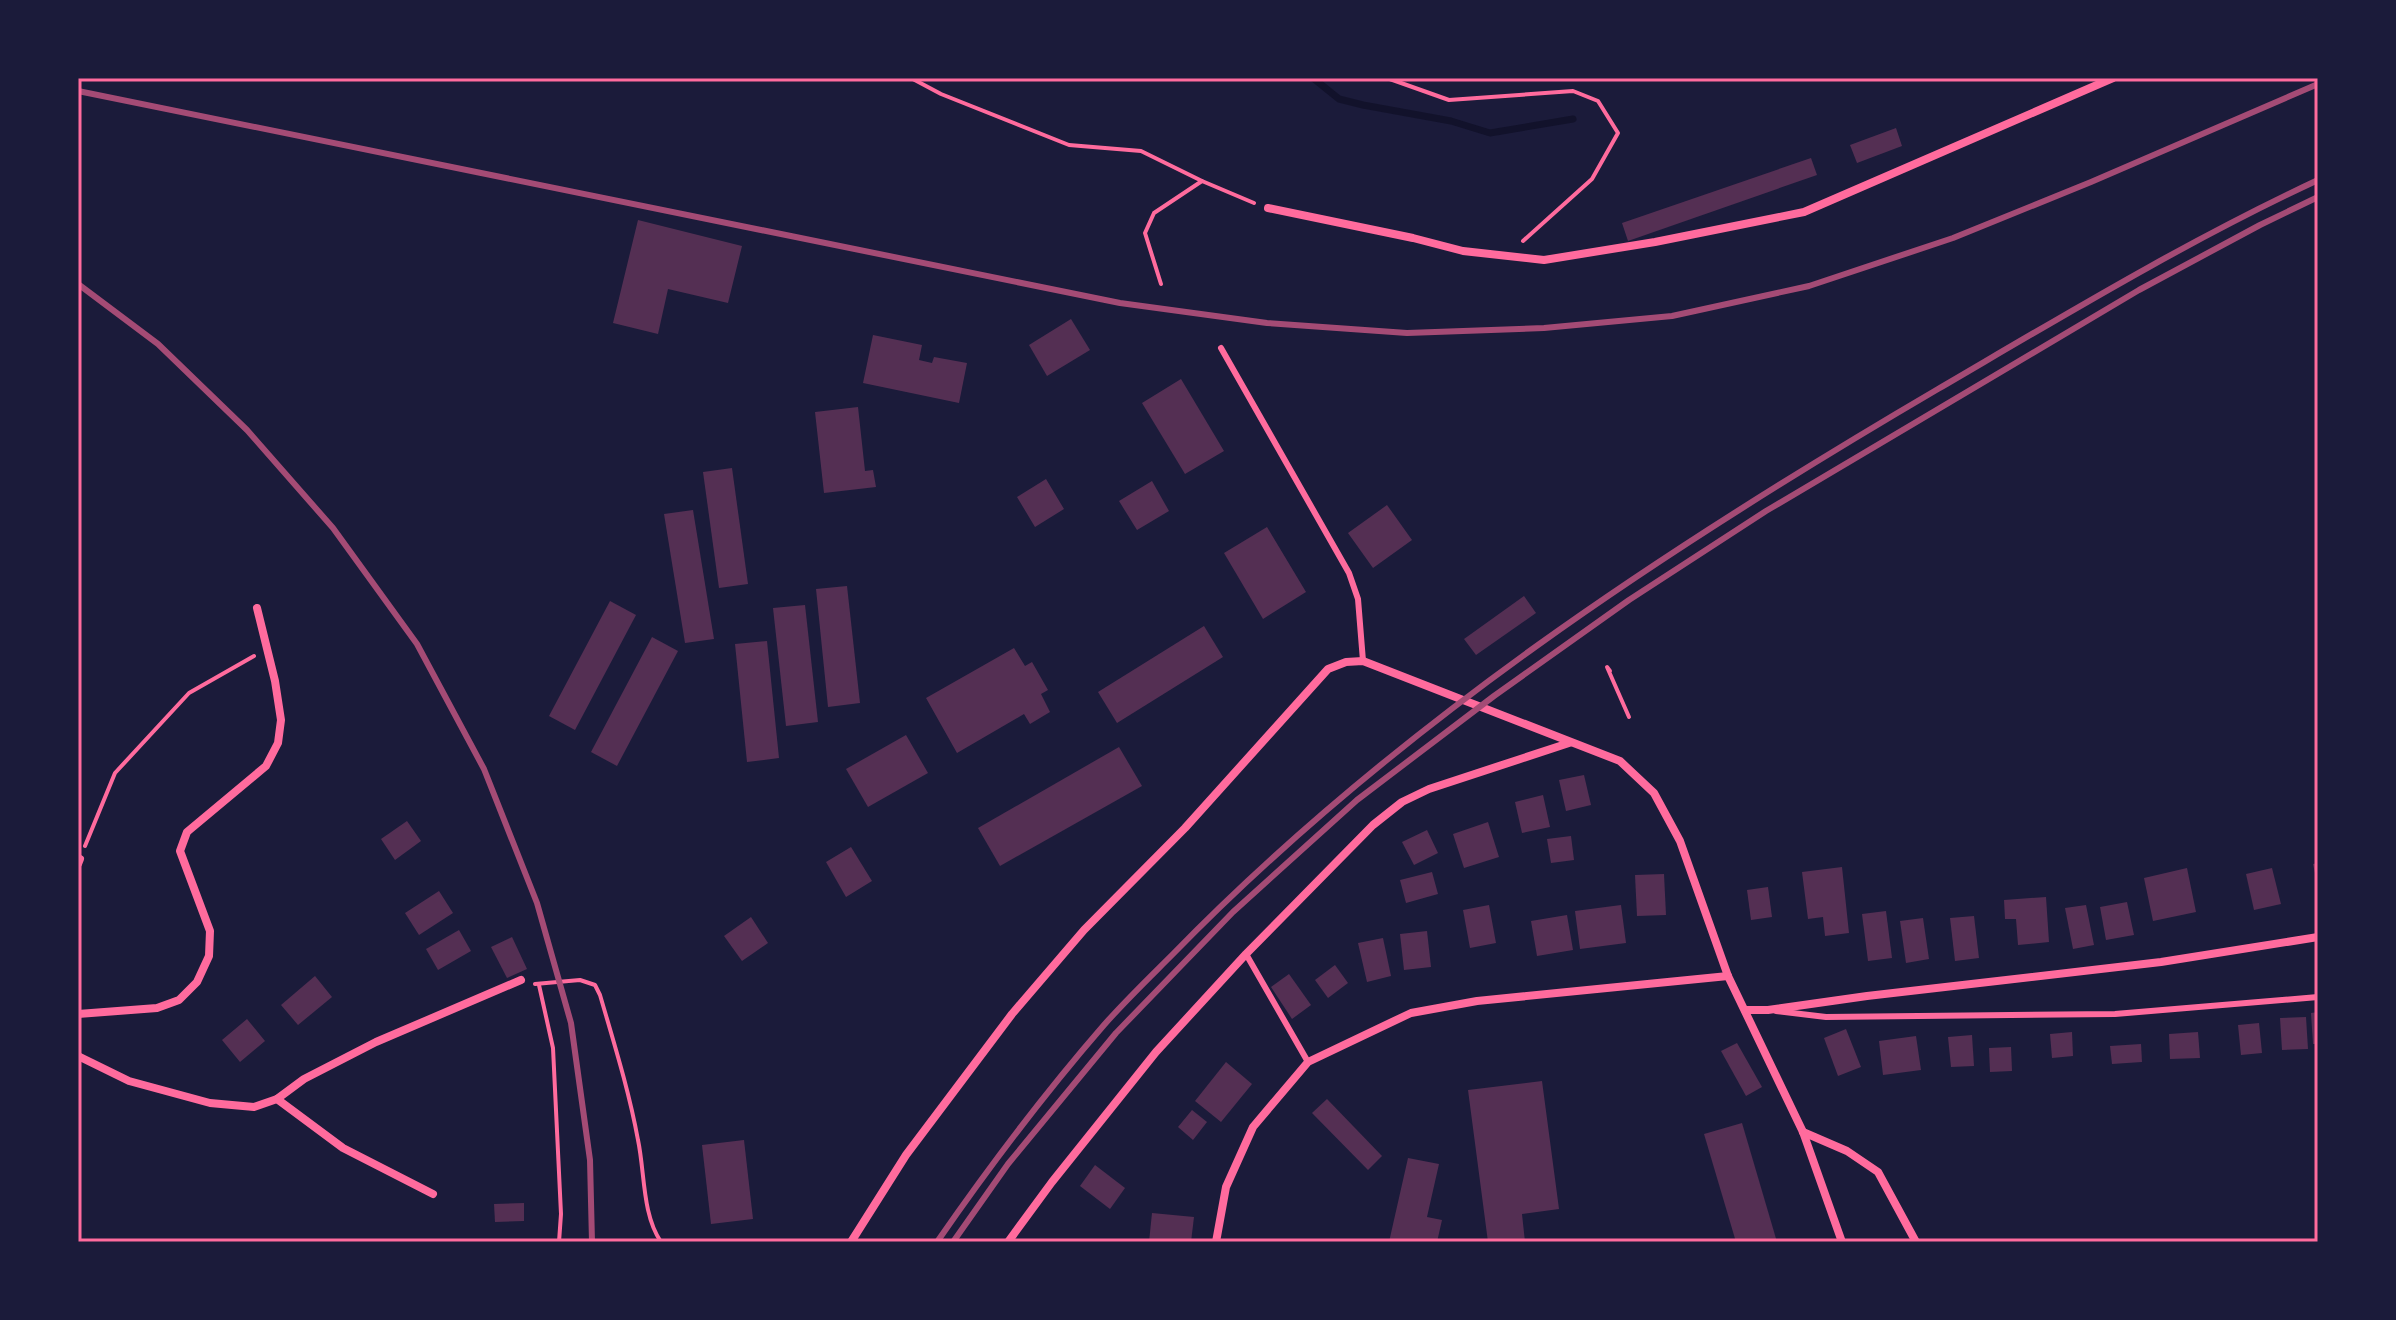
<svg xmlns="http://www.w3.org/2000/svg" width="2396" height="1320" viewBox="0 0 2396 1320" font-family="Raleway,sans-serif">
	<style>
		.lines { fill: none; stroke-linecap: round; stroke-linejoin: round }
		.stream { stroke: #12122b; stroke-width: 7 }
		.building { fill: #542f53 }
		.path { stroke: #ff6b9d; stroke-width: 4 }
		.service { stroke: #ff6b9d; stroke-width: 6 }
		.minor { stroke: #ff6b9d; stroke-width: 8 }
		.rail { stroke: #a44b75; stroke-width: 6 }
		.neatline { fill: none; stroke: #ff6b9d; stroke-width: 3 }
	</style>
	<rect width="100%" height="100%" fill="#1b1b3a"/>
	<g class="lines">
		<path class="stream" d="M 1313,78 L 1339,99 L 1363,105 L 1451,121 L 1490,133 L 1573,119"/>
	</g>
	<g class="building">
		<path d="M 1896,128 L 1902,146 L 1857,163 L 1850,145 Z"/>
		<path d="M 1811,158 L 1817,175 L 1628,241 L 1622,223 Z"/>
		<path d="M 638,220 L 742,246 L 728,303 L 668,289 L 658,334 L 613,323 Z"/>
		<path d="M 1071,319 L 1090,350 L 1047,376 L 1029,345 Z"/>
		<path d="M 873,335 L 922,345 L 919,360 L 932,363 L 934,357 L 967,363 L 959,403 L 863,383 Z"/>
		<path d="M 1181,379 L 1224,451 L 1185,474 L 1142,403 Z"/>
		<path d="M 858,407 L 865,471 L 873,470 L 876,487 L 824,493 L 815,412 Z"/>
		<path d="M 732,468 L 748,584 L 719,588 L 703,472 Z"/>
		<path d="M 1046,479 L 1064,509 L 1035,527 L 1017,497 Z"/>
		<path d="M 1152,481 L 1169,511 L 1137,530 L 1119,501 Z"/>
		<path d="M 1387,505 L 1412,540 L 1373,568 L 1348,533 Z"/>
		<path d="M 693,510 L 714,639 L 685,643 L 664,514 Z"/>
		<path d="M 1267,527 L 1306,592 L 1263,619 L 1224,553 Z"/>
		<path d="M 847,586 L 860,703 L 828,707 L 816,589 Z"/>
		<path d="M 1524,596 L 1536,613 L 1476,655 L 1464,639 Z"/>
		<path d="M 610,601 L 636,615 L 575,730 L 549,716 Z"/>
		<path d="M 805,605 L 818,722 L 786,726 L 773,608 Z"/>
		<path d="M 1204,626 L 1223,657 L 1117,723 L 1098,692 Z"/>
		<path d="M 652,637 L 678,651 L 617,766 L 591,752 Z"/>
		<path d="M 767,641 L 779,758 L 747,762 L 735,644 Z"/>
		<path d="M 1014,648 L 1025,666 L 1032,662 L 1048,690 L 1041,694 L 1050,712 L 1030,724 L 1024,714 L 957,753 L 926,698 Z"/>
		<path d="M 906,735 L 928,773 L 868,807 L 846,769 Z"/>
		<path d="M 1119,747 L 1142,786 L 1000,866 L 978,828 Z"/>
		<path d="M 1584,775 L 1591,805 L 1566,811 L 1559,780 Z"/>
		<path d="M 1543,795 L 1550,827 L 1522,833 L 1515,802 Z"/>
		<path d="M 407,821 L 421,841 L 395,860 L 381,839 Z"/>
		<path d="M 1488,822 L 1499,857 L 1464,868 L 1453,834 Z"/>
		<path d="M 1427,830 L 1438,853 L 1414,865 L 1402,842 Z"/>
		<path d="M 1571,836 L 1574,860 L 1551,863 L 1547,839 Z"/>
		<path d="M 851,847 L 872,881 L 846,897 L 826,862 Z"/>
		<path d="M 2318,863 L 2318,882 L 2317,882 L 2313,864 Z"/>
		<path d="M 1842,867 L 1849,933 L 1825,936 L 1823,917 L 1808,919 L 1802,872 Z"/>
		<path d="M 2187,868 L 2196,912 L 2153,921 L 2144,878 Z"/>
		<path d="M 2272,868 L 2281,904 L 2254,910 L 2246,874 Z"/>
		<path d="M 1432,872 L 1438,894 L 1406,903 L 1400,880 Z"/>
		<path d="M 1664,874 L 1666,915 L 1637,916 L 1635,875 Z"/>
		<path d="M 1768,887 L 1772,917 L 1751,920 L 1747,890 Z"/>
		<path d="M 439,891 L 453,913 L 419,935 L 405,913 Z"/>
		<path d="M 2046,897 L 2049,942 L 2018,945 L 2016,919 L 2005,919 L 2004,900 Z"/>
		<path d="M 2127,902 L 2134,935 L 2106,940 L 2100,907 Z"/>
		<path d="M 1489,905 L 1496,943 L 1470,948 L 1463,910 Z"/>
		<path d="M 1621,905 L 1626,943 L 1580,949 L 1575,911 Z"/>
		<path d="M 2086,905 L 2094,945 L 2073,949 L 2065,908 Z"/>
		<path d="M 1886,911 L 1892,958 L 1868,961 L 1862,914 Z"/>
		<path d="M 1567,915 L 1573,950 L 1537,956 L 1531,921 Z"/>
		<path d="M 1974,916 L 1979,958 L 1955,961 L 1950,918 Z"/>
		<path d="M 751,917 L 768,943 L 742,961 L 724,936 Z"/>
		<path d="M 1923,918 L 1929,959 L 1906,963 L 1900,921 Z"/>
		<path d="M 459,930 L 471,951 L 438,970 L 426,949 Z"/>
		<path d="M 1427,931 L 1431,967 L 1404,970 L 1400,934 Z"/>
		<path d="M 512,937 L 527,969 L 507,978 L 491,947 Z"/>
		<path d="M 1383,938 L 1391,976 L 1367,982 L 1358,943 Z"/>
		<path d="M 1335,965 L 1348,983 L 1328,998 L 1315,980 Z"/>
		<path d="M 1289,974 L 1311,1005 L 1292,1019 L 1271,987 Z"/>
		<path d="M 315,976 L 332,997 L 298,1025 L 281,1005 Z"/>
		<path d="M 2318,1012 L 2318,1044 L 2313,1044 L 2311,1013 Z"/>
		<path d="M 2306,1017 L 2308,1049 L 2282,1050 L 2280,1018 Z"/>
		<path d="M 247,1019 L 265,1041 L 240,1062 L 222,1040 Z"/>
		<path d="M 2259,1023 L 2262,1053 L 2241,1055 L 2238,1025 Z"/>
		<path d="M 1846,1029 L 1861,1067 L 1838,1076 L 1824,1038 Z"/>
		<path d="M 2072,1032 L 2073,1056 L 2052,1058 L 2050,1034 Z"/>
		<path d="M 2198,1032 L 2200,1058 L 2170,1059 L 2169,1034 Z"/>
		<path d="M 1972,1035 L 1974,1066 L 1951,1067 L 1948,1037 Z"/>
		<path d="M 1916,1036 L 1921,1070 L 1883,1075 L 1879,1041 Z"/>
		<path d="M 1737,1043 L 1762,1087 L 1746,1096 L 1721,1051 Z"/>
		<path d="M 2141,1044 L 2142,1062 L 2112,1064 L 2110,1046 Z"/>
		<path d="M 2011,1047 L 2012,1071 L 1990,1072 L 1989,1048 Z"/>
		<path d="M 1226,1062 L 1252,1084 L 1221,1122 L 1195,1101 Z"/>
		<path d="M 1542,1081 L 1559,1209 L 1522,1214 L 1525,1242 L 1488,1242 L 1468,1090 Z"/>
		<path d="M 1327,1099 L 1382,1156 L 1368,1170 L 1312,1113 Z"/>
		<path d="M 1192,1110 L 1207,1122 L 1193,1140 L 1178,1127 Z"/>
		<path d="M 1742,1123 L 1777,1242 L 1736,1242 L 1704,1134 Z"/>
		<path d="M 744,1140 L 753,1219 L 711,1224 L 702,1145 Z"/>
		<path d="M 1408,1158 L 1439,1164 L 1427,1217 L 1442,1220 L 1437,1242 L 1389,1242 Z"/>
		<path d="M 1095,1165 L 1125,1188 L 1110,1209 L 1080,1186 Z"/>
		<path d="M 524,1203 L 524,1221 L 495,1222 L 494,1204 Z"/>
		<path d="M 1152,1213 L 1194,1217 L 1191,1242 L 1149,1242 Z"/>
	</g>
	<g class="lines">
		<g class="path">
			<path d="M 911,78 L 941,94 L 1069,145 L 1141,151 L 1202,181 L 1254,203"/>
			<path d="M 1387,78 L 1449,100 L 1573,91 L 1598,101 L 1618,133 L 1592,179 L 1523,241"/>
			<path d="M 1161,284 L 1145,233 L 1154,213 L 1202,181"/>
			<path d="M 1610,671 L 1607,667 L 1629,717"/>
			<path d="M 85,846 L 115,773 L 189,693 L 254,656"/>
			<path d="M 535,984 L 580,980 L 595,985 L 600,995 C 614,1043 629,1091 638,1140 C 645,1173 642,1214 661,1242"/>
			<path d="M 539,985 L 553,1048 L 561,1214 L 559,1242"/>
		</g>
		<g class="service">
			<path d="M 1221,348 L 1349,573 L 1358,599 L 1363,661"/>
			<path d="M 1246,954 L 1308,1062"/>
			<path d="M 1776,1011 L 1826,1017 L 2115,1014 L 2318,997"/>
		</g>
		<g class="minor">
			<path d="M 1268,208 L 1413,238 L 1463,251 L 1544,260 L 1655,242 L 1804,212 L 2113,78"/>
			<path d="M 78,864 L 80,859"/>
			<path d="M 1745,1010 L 1768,1010 L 1867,996 L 2161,962 L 2318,937"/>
			<path d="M 78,1014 L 157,1008 L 179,1000 L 197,982 L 209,956 L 210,931 L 180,851 L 187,832 L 266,766 L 278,743 L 281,720 L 275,681 L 257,608"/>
			<path d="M 78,1056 L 129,1081 L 210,1103 L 254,1107 L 277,1099 L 304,1079 L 376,1042 L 521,980"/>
			<path d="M 277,1099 L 343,1148 L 433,1194"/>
			<path d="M 1803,1132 L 1847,1151 L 1878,1172 L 1916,1242"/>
			<path d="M 851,1242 L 906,1155 L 1012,1014 L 1084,930 L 1185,828 L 1328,669 L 1346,662 L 1363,661 L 1620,761 L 1654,793 L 1680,841 L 1728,976 L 1803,1132 L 1842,1242"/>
			<path d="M 1008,1242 L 1052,1182 L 1156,1052 L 1246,954 L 1373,825 L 1402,802 L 1429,789 L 1569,743"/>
			<path d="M 1216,1242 L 1226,1187 L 1253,1127 L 1308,1062 L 1411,1013 L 1477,1001 L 1728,976"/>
		</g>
		<g class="rail">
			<path d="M 78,91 L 1120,303 L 1267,323 L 1407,333 L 1544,328 L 1672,316 L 1809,286 L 1953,238 L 2091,182 L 2318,84"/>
			<path d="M 78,284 L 158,344 L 247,430 L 333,528 L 417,644 L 484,769 L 537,903 L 571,1023 L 590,1160 L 592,1242"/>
			<path d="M 937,1242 C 989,1167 1044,1094 1104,1025 C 1125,1001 1149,978 1172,955 C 1394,727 1665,549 1938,389 C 2063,316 2187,241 2318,180"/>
			<path d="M 953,1242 L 1008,1164 L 1116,1033 L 1233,912 L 1357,800 L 1494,696 L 1629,600 L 1766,511 L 2139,290 L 2260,225 L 2318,197"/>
		</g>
	</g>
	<rect width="2396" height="1320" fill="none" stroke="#1b1b3a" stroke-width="160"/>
	<rect x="80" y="80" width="2236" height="1160" class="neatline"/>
</svg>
